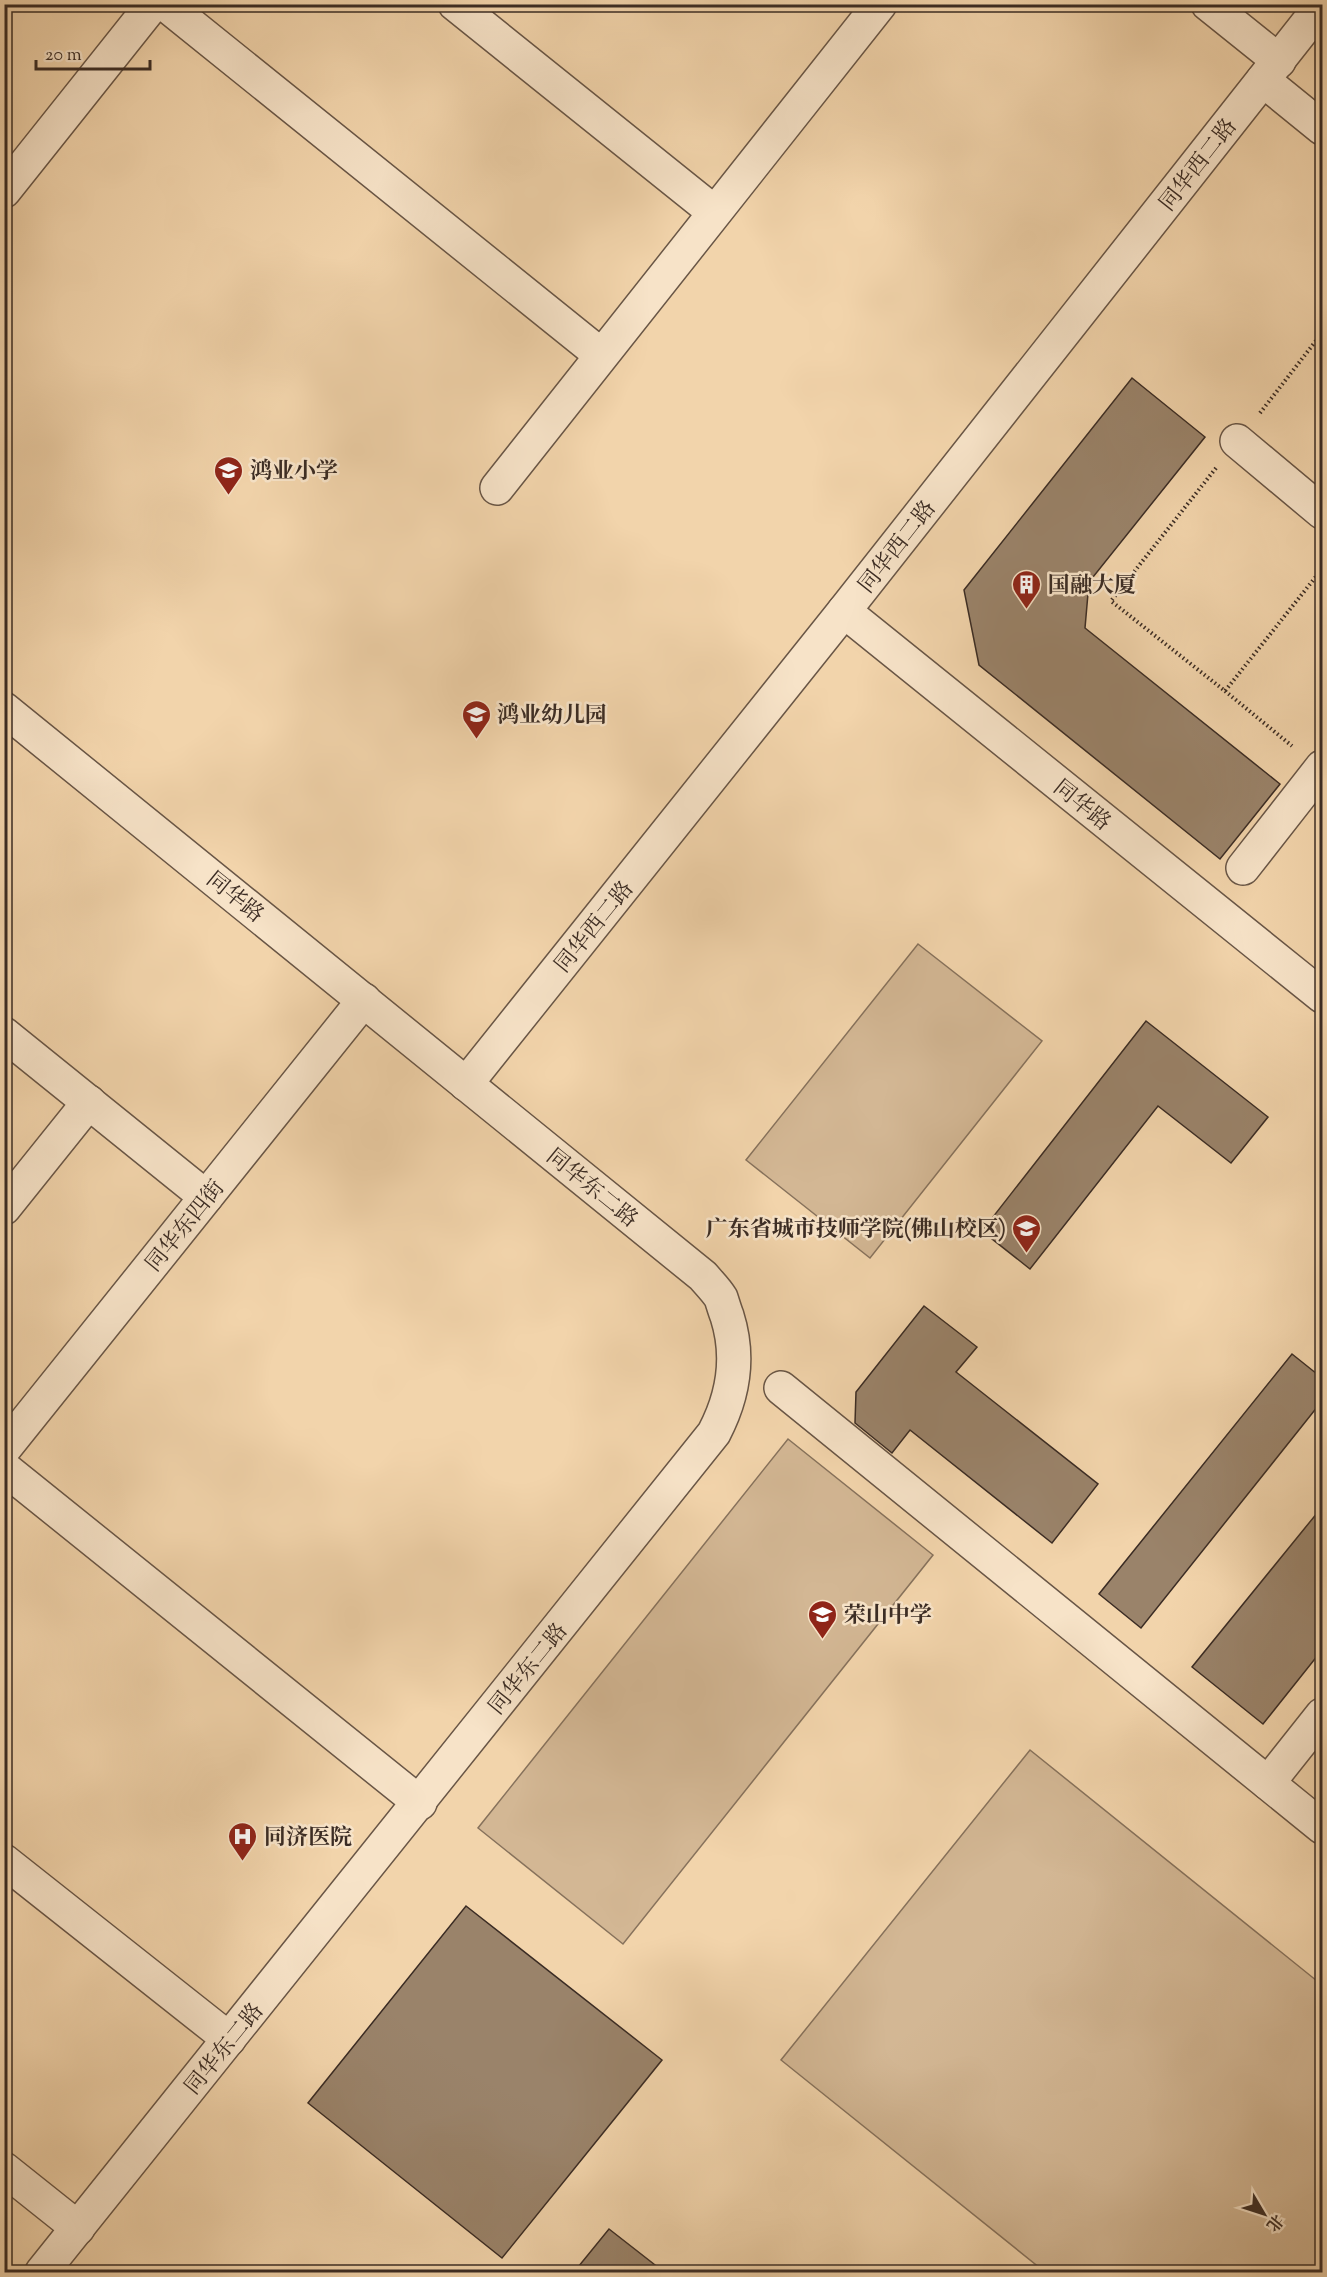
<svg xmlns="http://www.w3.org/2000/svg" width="1327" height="2277" viewBox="0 0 1327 2277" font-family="'Sorts Mill Goudy','Noto Serif SC',serif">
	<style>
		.green { fill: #d3b794; stroke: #87725c; stroke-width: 1.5 }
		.building { fill: #9a836a; stroke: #3b2c24; stroke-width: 1.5 }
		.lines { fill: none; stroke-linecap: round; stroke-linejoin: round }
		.minor-casing { stroke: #695646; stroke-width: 36 }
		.path { stroke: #3b2c24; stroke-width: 4; stroke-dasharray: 1.5 3; stroke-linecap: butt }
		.minor { stroke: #f7e3c8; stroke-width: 33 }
		.labels { text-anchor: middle; stroke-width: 5; stroke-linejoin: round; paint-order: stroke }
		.street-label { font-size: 22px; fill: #3b2c24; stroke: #f7e3c8 }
		.poi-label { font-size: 22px; font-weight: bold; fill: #3b2c24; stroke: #f7e3c8; text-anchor: start }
	</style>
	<rect width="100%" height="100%" fill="#f2d4ab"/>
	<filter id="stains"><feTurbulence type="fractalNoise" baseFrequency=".00333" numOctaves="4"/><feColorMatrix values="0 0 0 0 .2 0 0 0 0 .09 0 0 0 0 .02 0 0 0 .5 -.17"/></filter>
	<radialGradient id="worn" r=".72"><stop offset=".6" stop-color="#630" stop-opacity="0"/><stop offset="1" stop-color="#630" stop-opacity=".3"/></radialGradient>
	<g class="green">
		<path d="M 918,944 L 1042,1041 L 870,1258 L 746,1160 Z"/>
		<path d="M 788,1439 L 933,1555 L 623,1944 L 478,1828 Z"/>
		<path d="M 1030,1750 L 1322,1985 L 1322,2272 L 1045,2272 L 781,2060 Z"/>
	</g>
	<g class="building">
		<path d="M 1132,378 L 1205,437 L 1089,582 L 1085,628 L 1280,784 L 1220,859 L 979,665 L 964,590 Z"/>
		<path d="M 1146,1021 L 1268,1117 L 1231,1163 L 1158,1106 L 1030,1269 L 982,1231 Z"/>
		<path d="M 924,1306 L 977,1347 L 956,1372 L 1098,1484 L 1052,1543 L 910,1430 L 892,1453 L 855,1423 L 856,1392 Z"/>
		<path d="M 1292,1354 L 1322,1378 L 1322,1401 L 1141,1628 L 1099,1594 Z"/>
		<path d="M 1322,1507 L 1322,1650 L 1263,1724 L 1192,1667 Z"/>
		<path d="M 466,1906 L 662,2060 L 502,2258 L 308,2103 Z"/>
		<path d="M 609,2229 L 664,2272 L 574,2272 Z"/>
	</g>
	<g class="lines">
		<defs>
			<g id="minor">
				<path d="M 165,4 L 601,355"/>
				<path d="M 455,4 L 714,212"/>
				<path d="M 1208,4 L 1279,61"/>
				<path d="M 1263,80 L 1322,128"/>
				<path d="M 4,191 L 153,4"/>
				<path d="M 1237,441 L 1322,512"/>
				<path d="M 497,488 L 880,4"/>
				<path d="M 844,611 L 1322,996"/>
				<path d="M 4,709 L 703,1276 C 709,1283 717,1291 721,1298 C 723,1304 725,1311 727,1316 C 740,1357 734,1395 714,1433 L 42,2272"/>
				<path d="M 1243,868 L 1322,767"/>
				<path d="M 4,1034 L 206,1197"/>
				<path d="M 466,1084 L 844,611 L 1322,5"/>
				<path d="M 4,1208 L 89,1102"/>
				<path d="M 781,1388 L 1322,1827"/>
				<path d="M 4,1449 L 364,1000"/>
				<path d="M 4,1468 L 420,1803"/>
				<path d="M 1268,1783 L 1322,1715"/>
				<path d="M 4,1861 L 229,2039"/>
				<path d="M 4,2169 L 78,2228"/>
			</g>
		</defs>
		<use href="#minor" class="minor-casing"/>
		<g class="path">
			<path d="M 1260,413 L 1322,333"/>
			<path d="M 1216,468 L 1111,601 L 1225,691 L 1322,569"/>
			<path d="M 1225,691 L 1292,746"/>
		</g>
		<use href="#minor" class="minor"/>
	</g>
	<defs>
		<symbol id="school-pin" viewBox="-11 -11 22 30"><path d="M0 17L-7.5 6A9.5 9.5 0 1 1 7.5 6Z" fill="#8f2418" stroke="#f7e3c8"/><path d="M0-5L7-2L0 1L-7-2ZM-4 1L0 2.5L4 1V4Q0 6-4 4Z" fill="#fff"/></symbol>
		<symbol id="building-pin" viewBox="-11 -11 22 30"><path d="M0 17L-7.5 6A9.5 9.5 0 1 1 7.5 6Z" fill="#8f2418" stroke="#f7e3c8"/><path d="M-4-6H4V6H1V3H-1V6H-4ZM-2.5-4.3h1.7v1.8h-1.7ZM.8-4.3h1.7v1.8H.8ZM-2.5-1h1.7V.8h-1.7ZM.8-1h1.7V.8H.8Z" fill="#fff"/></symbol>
		<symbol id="hospital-pin" viewBox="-11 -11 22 30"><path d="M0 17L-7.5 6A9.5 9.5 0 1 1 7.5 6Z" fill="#8f2418" stroke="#f7e3c8"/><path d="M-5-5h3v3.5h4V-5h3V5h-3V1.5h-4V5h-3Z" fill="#fff"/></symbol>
	</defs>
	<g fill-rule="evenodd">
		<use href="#school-pin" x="212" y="454" width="33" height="45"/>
		<use href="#building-pin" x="1010" y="568" width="33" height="45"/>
		<use href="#school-pin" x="460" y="698" width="33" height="45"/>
		<use href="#school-pin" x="1010" y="1212" width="33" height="45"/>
		<use href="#school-pin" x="806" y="1598" width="33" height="45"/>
		<use href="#hospital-pin" x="226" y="1820" width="33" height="45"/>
	</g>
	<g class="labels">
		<g class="street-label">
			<text transform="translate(1197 164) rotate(-52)" y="8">同华西二路</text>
			<text transform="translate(896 546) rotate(-52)" y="8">同华西二路</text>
			<text transform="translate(1083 804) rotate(39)" y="8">同华路</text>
			<text transform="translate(236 896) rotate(39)" y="8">同华路</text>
			<text transform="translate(593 926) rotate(-51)" y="8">同华西二路</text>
			<text transform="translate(593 1187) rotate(39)" y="8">同华东二路</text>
			<text transform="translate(184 1225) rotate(-51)" y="8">同华东四街</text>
			<text transform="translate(527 1668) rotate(-51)" y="8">同华东二路</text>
			<text transform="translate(223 2048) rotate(-51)" y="8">同华东二路</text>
		</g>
		<g class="poi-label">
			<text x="250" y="478">鸿业小学</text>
			<text x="1048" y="592">国融大厦</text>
			<text x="497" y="722">鸿业幼儿园</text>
			<text x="1006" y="1236" text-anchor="end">广东省城市技师学院(佛山校区)</text>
			<text x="844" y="1622">荣山中学</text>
			<text x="264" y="1844">同济医院</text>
		</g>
	</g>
	<rect width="1327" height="2277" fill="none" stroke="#f2d4ab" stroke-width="24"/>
	<rect x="6" y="6" width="1315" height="2265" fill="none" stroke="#3b2c24" stroke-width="3"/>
	<rect x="12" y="12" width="1303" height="2253" fill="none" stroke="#3b2c24" stroke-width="1.5"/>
	<g transform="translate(1264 2214) rotate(129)" stroke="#f7e3c8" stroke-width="4.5" paint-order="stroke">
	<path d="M0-4.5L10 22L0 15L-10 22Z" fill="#3b2c24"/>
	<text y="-9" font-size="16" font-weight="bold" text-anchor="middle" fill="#3b2c24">北</text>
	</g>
	<path d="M36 60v9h114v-9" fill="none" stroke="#3b2c24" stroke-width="3"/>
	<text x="45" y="60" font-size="18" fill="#3b2c24" stroke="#f7e3c8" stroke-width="4.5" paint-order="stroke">20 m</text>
	<rect width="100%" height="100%" filter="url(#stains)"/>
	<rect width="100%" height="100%" fill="url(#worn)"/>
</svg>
